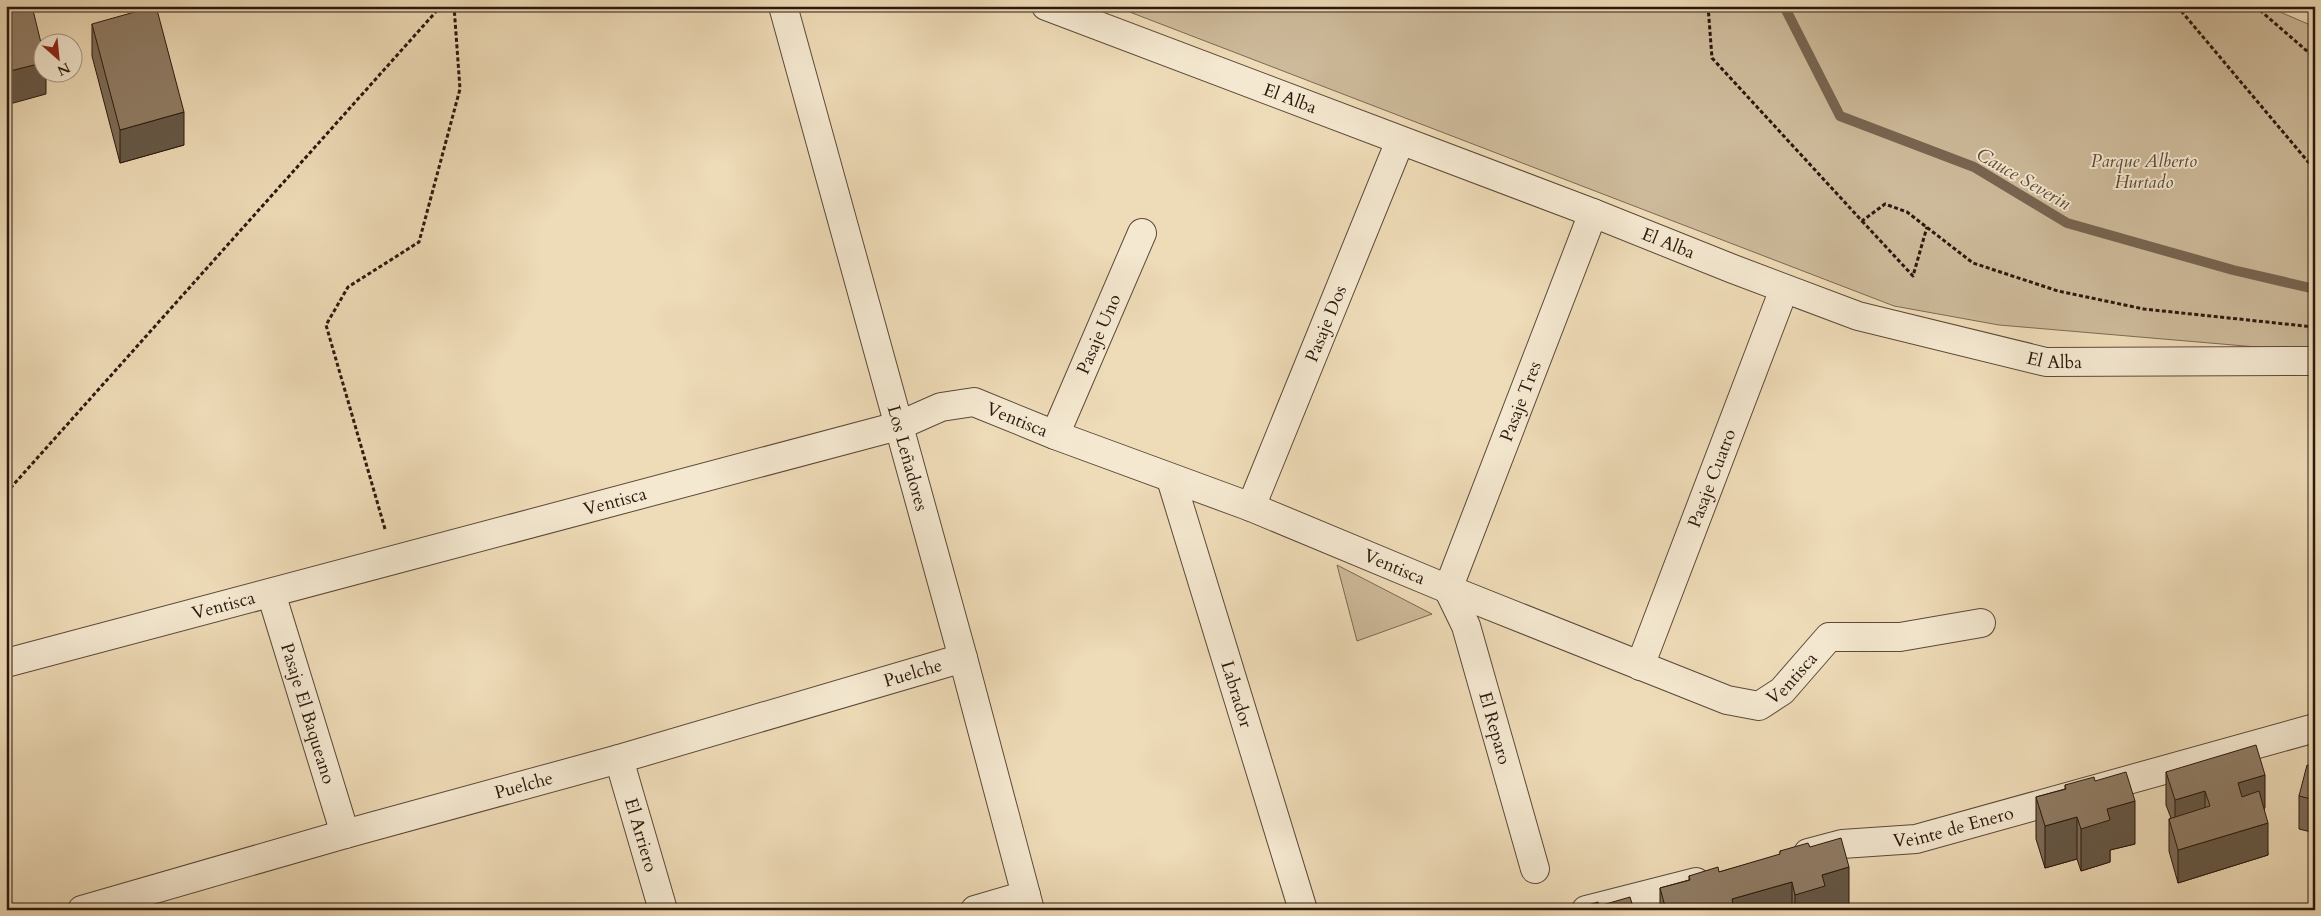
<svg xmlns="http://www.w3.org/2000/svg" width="2321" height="916" viewBox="0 0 2321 916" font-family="Cardo,serif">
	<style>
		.green { fill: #cdba9a; stroke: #7c6954 }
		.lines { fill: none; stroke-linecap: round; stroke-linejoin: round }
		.stream { stroke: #786551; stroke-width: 10 }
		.minor-casing { stroke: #5c4938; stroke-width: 30 }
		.path { stroke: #2b180e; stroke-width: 3; stroke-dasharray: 4 2.5; stroke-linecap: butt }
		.minor { stroke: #f4e8d0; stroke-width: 28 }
		.wall { fill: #7c6c58; stroke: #2b180e }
		.shaded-wall { fill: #655847; stroke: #2b180e }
		.building { fill: #907d66; stroke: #2b180e }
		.labels { text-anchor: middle; stroke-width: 4; stroke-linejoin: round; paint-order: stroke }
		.street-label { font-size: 18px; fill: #2b180e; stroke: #f4e8d0 }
		.park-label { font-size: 18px; font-style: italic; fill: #5c4938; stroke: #f4e8d0 }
		.water-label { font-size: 19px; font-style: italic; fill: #5f4c3b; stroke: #f4e8d0 }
	</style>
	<rect width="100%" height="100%" fill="#eedbb7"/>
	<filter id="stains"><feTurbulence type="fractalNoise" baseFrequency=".004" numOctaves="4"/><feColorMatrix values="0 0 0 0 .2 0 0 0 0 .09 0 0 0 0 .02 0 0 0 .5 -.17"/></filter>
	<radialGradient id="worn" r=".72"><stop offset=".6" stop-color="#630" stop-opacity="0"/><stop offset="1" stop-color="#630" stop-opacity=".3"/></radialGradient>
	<g class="green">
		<path d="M 1114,6 L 2266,6 L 2315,27 L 2315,352 L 1999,325 L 1894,306 Z"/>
		<path d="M 1337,565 L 1432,614 L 1357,641 Z"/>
	</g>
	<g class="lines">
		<path class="stream" d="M 1784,6 L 1840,116 L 1974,167 L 2067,223 L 2233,270 L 2315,289"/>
		<defs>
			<g id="minor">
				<path id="s1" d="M 783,6 L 963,658 L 1030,910"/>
				<path id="s2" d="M 1046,6 L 1593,213 L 1733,269 L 1858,316 L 2046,362 L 2315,361"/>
				<path id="s3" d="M 1055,435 L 1142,233"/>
				<path id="s4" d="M 1171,479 L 1303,910"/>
				<path id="s5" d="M 1251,507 L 1400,141"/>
				<path id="s6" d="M 271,593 L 345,834"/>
				<path id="s7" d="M 6,663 L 898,426 L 941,407 L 974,402 L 1055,435 L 1251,507 L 1448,589 L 1727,700 L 1759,706 L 1782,691 L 1829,637 L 1900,637 L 1981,623"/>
				<path id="s8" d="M 1640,666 L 1784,289"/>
				<path id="s9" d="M 619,759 L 663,910"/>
				<path id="s10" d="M 1808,853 L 1842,844 L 1916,839 L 2315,728"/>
				<path id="s11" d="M 1535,869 L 1466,626 L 1448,589 L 1593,213"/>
				<path id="s12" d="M 82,910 L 345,834 L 619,759 L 963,658"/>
				<path d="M 975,910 L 1026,895"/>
				<path d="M 1586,910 L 1696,882"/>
			</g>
		</defs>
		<use href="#minor" class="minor-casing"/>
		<g class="path">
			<path d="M 1708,6 L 1712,58 L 1862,221 L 1885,204 L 1907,212 L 1973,263 L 2058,291 L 2144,309 L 2314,327"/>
			<path d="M 2177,6 L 2315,170"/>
			<path d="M 2255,6 L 2315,58"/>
			<path d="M 1862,221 L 1913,276 L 1927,227"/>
			<path d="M 6,493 L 441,6"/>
			<path d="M 385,529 L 326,325 L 348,287 L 419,242 L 460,89 L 454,6"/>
		</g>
		<use href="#minor" class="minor"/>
	</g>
	<g class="wall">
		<path d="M 92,24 L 184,145 L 120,163 L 92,56 Z"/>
		<path d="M 2315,767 L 2315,833 L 2299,829 L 2299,796 Z"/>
		<path d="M 2166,772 L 2265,808 L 2264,808 L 2268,855 L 2178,883 L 2169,851 L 2169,819 L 2171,818 L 2166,805 Z"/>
		<path d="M 2095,781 L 2135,844 L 2110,850 L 2110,862 L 2081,871 L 2077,859 L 2045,868 L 2036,839 L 2036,797 L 2065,789 L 2065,785 Z"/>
		<path d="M 1810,847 L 1849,909 L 1660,910 L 1660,888 L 1689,880 L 1689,876 L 1719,872 L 1780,855 L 1780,851 Z"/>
	</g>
	<g class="shaded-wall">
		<path d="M 42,63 L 42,72 L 46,72 L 46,94 L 6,105 L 6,72 Z"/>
		<path d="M 184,112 L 184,145 L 120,163 L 120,130 Z"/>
		<path d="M 2265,775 L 2265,808 L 2238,816 L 2238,783 Z"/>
		<path d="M 2205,791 L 2205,824 L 2175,833 L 2175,800 Z"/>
		<path d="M 2135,801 L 2135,844 L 2110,850 L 2110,862 L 2081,871 L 2081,829 L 2107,809 Z"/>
		<path d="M 2077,817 L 2077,859 L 2045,868 L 2045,826 Z"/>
		<path d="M 2268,823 L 2268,855 L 2178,883 L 2178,850 Z"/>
		<path d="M 1849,867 L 1849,909 L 1795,910 L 1795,895 L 1822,875 Z"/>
		<path d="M 1792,882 L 1792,910 L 1732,910 L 1732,899 Z"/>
	</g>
	<g class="building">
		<path d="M 6,6 L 32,6 L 42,47 L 42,63 L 6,72 Z"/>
		<path d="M 156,6 L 184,112 L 120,130 L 92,24 Z"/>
		<path d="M 2256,745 L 2265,775 L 2238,783 L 2242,797 L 2259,791 L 2268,823 L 2178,850 L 2169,819 L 2210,806 L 2205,791 L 2175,800 L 2166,772 Z"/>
		<path d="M 2307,765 L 2315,767 L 2315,800 L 2299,796 Z"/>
		<path d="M 2126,772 L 2135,801 L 2107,809 L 2110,820 L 2081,829 L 2077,817 L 2045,826 L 2036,797 L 2066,789 L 2065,785 L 2094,777 L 2095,781 Z"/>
		<path d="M 1841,838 L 1849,867 L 1822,875 L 1825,886 L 1795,895 L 1792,882 L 1732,899 L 1734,910 L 1702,910 L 1702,907 L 1693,910 L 1666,910 L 1660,888 L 1690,880 L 1689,876 L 1718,867 L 1719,872 L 1780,854 L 1780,851 L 1808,843 L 1810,847 Z"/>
		<path d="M 1630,897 L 1634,910 L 1571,910 L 1598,902 L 1599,906 Z"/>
	</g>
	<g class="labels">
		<g class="street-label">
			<text dy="6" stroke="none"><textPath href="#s2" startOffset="261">El Alba</textPath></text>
			<text dy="6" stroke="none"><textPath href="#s2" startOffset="666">El Alba</textPath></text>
			<text dy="6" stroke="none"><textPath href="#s5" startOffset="198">Pasaje Dos</textPath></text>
			<text dy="6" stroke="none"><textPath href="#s3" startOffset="110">Pasaje Uno</textPath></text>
			<text dy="6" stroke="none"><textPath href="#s2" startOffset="1071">El Alba</textPath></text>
			<text dy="6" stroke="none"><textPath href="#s11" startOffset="495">Pasaje Tres</textPath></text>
			<text dy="6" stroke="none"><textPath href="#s7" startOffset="1050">Ventisca</textPath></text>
			<text dy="6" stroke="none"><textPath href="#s1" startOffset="469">Los Leñadores</textPath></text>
			<text dy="6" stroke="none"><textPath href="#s8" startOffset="201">Pasaje Cuatro</textPath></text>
			<text dy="6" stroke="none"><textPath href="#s7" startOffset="630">Ventisca</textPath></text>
			<text dy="6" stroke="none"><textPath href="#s7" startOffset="1455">Ventisca</textPath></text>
			<text dy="6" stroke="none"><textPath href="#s7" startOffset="225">Ventisca</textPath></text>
			<text dy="6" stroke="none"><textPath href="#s12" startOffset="864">Puelche</textPath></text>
			<text dy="6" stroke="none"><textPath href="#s7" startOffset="1889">Ventisca</textPath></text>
			<text dy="6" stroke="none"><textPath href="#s4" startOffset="225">Labrador</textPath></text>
			<text dy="6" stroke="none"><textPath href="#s6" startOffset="126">Pasaje El Baqueano</textPath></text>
			<text transform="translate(1495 728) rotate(74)" y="6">El Reparo</text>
			<text dy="6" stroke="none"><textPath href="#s12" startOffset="459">Puelche</textPath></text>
			<text dy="6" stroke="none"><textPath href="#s10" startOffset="148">Veinte de Enero</textPath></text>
			<text dy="6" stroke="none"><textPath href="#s9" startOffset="79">El Arriero</textPath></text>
		</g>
		<g class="park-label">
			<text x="2144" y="167">Parque Alberto<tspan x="2144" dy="21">Hurtado</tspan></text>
		</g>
		<g class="water-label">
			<text transform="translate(2024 178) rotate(30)" y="7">Cauce Severin</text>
		</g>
	</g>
	<rect width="2321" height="916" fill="none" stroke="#eedbb7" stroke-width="25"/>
	<rect x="8" y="8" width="2306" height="901" fill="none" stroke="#2b180e" stroke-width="2.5"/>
	<rect x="12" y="12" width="2296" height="891" fill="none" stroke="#2b180e"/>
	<g transform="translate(58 58) rotate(153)"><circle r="24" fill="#f4e8d0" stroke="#a49582"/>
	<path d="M0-4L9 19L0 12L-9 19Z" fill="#8f2418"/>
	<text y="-8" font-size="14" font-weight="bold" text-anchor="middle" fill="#2b180e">N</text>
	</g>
	<rect width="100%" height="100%" filter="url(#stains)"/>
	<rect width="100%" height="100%" fill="url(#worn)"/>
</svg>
